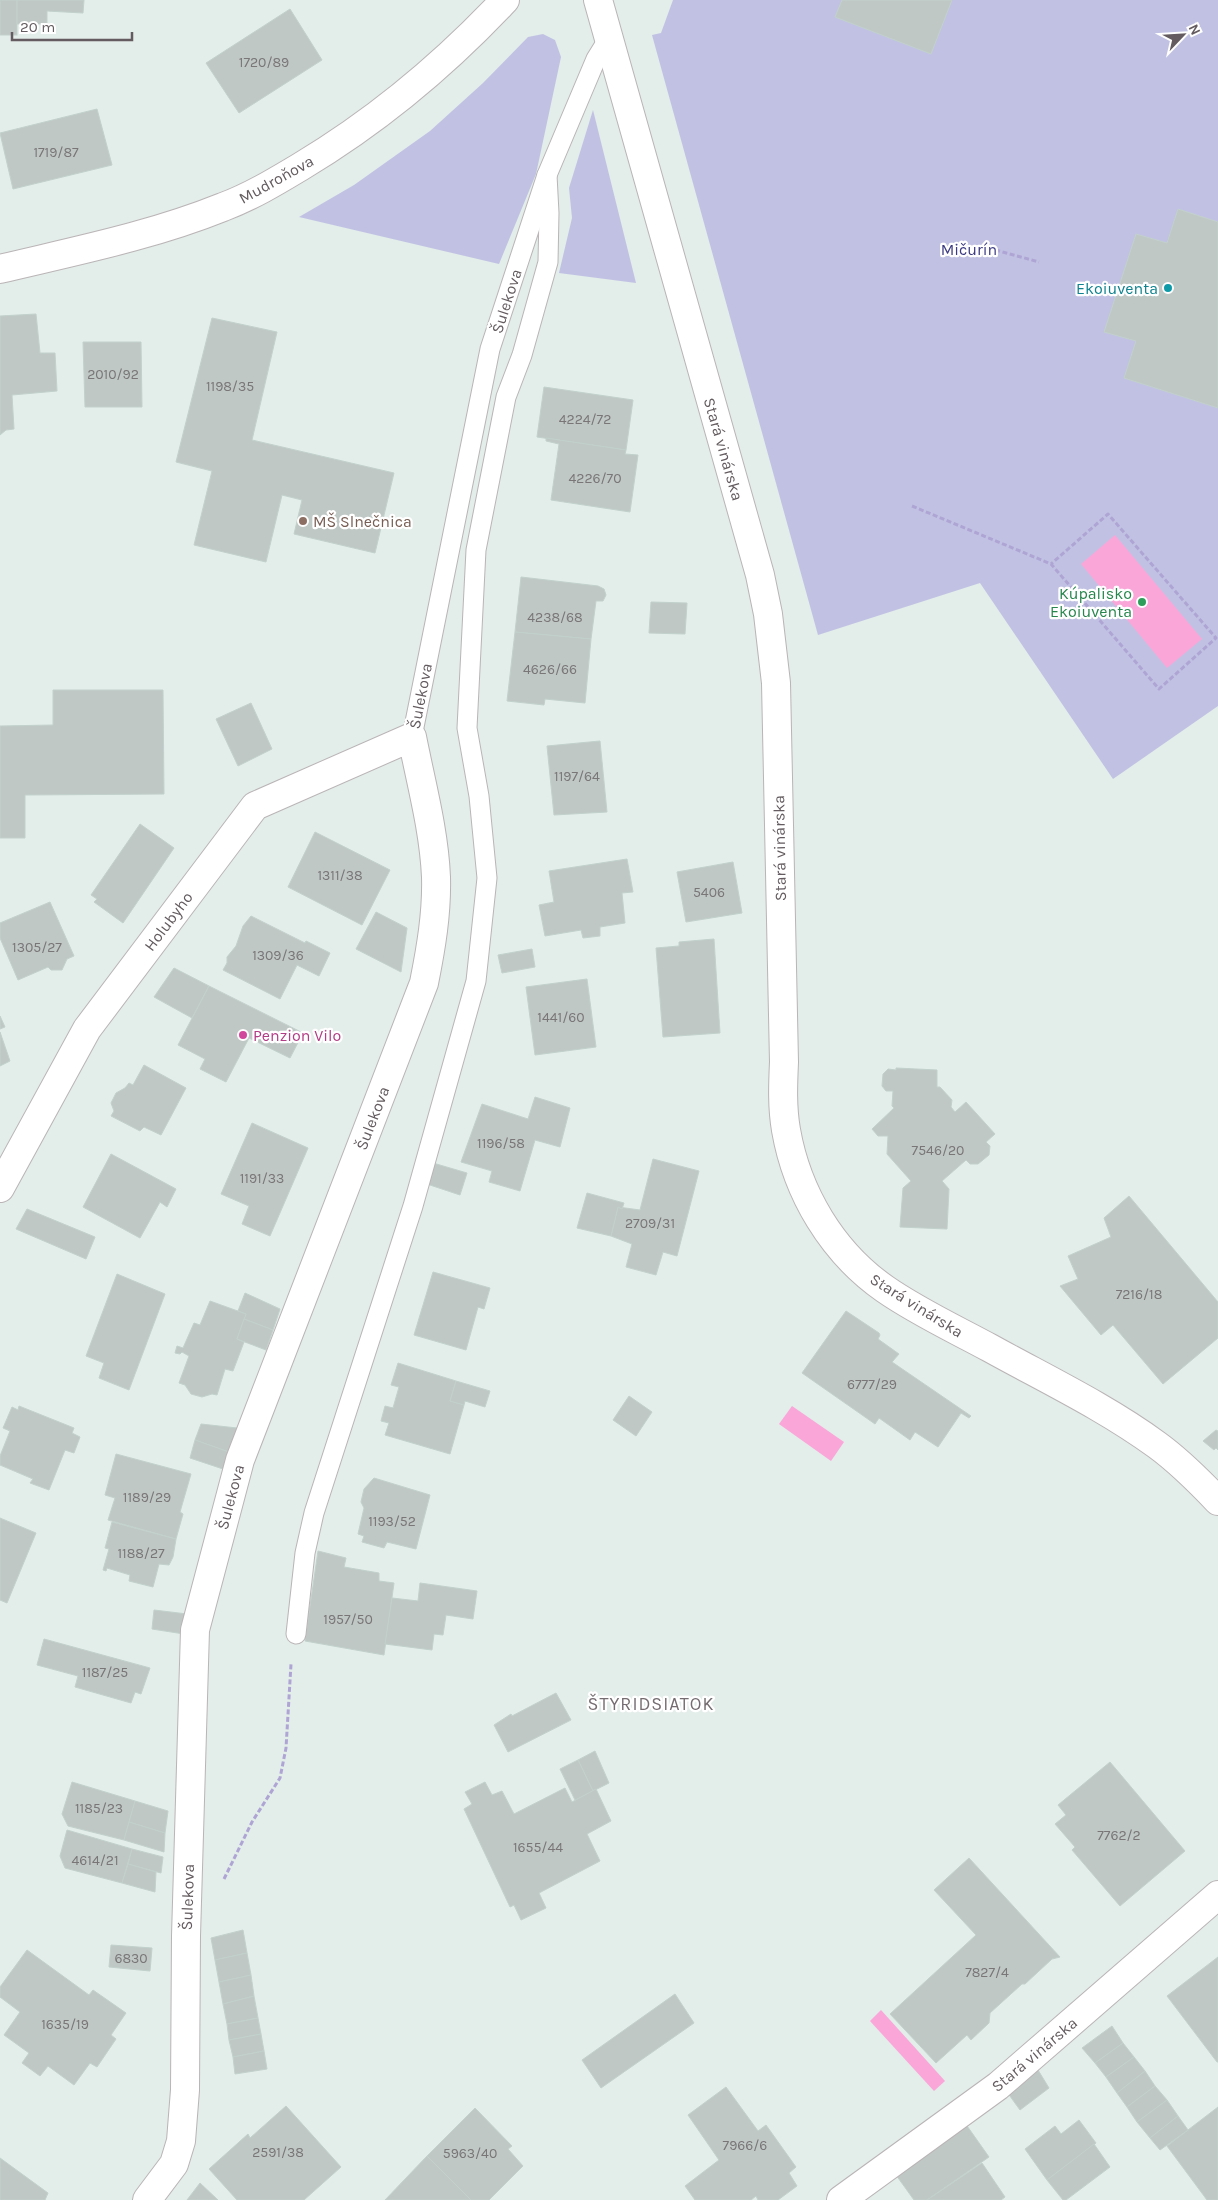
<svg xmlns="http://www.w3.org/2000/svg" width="1218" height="2200" viewBox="0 0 1218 2200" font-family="Karla,sans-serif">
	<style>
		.green { fill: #c1c2e3 }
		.water { fill: #faa6d9 }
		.building { fill: #bfc8c5; stroke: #c2d1cc }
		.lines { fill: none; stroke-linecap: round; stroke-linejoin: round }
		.service-casing { stroke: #bab4b6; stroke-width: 21 }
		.minor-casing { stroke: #bab4b6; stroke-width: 30 }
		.tertiary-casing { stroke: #bab4b6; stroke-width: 30 }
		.path { stroke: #afa5d4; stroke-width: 3; stroke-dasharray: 5 2.5; stroke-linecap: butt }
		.service { stroke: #fff; stroke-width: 19 }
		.minor { stroke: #fff; stroke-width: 28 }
		.tertiary { stroke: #fff; stroke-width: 28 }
		.culture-dot { fill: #0f9aa8; stroke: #fff; stroke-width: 2 }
		.education-dot { fill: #8d6e63; stroke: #fff; stroke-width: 2 }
		.leisure-dot { fill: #2e9e5b; stroke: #fff; stroke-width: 2 }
		.hotel-dot { fill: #d1479c; stroke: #fff; stroke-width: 2 }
		.labels { text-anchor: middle; stroke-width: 4.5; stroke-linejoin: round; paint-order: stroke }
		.number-label { font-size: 14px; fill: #7a7678 }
		.street-label { font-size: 16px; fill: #635b5f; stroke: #fff }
		.park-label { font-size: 16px; fill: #3b3a83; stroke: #fff }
		.culture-label { font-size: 16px; fill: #0d838f; stroke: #fff; text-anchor: end }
		.education-label { font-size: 16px; fill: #785e54; stroke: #fff; text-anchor: start }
		.leisure-label { font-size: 16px; fill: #27864d; stroke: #fff; text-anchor: end }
		.hotel-label { font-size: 16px; fill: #b23c85; stroke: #fff; text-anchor: start }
		.neighbourhood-label { font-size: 18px; letter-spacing: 1px; fill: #756c71; stroke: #fff }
	</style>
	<rect width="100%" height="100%" fill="#e3edea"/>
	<g class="green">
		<path d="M 673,0 L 1218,0 L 1218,706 L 1113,779 L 980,583 L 818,635 L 652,35 L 661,33 Z"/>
		<path d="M 543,34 L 555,40 L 561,57 L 536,174 L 499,264 L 299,217 L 354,185 L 430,131 L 483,83 L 528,37 Z"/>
		<path d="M 593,110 L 636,283 L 559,273 L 572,218 L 569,188 Z"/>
	</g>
	<g class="water">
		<path d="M 1115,535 L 1202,639 L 1167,668 L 1081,564 Z"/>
		<path d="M 792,1406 L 844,1442 L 831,1461 L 779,1424 Z"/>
		<path d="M 881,2010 L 945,2081 L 934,2091 L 870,2021 Z"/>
	</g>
	<g class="building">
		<rect x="0" y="0" width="17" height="35"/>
		<path d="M 17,0 L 84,0 L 83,13 L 47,11 L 47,24 L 17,24 Z"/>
		<path d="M 842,0 L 952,0 L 931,54 L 835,17 Z"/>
		<path d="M 290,9 L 322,60 L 239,113 L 206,63 Z"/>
		<path d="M 97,109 L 112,165 L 13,189 L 0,133 Z"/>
		<path d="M 1178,209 L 1218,222 L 1218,408 L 1124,378 L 1136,341 L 1104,332 L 1136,234 L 1167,243 Z"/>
		<path d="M 36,314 L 40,353 L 55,353 L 57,391 L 12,395 L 14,429 L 6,430 L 0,435 L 0,316 Z"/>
		<path d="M 212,318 L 277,332 L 252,440 L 394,473 L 375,553 L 294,534 L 302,500 L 282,495 L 266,562 L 194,545 L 212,471 L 176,462 Z"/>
		<path d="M 83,342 L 141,342 L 142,407 L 85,407 Z"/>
		<path d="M 544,387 L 633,400 L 626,450 L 537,437 Z"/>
		<path d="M 546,438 L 626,450 L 625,454 L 638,455 L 630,512 L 551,500 L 559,444 L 546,441 Z"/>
		<path d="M 521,577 L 598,586 L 604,589 L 606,595 L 603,601 L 596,601 L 591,639 L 515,632 Z"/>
		<path d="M 651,602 L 687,603 L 685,634 L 649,633 Z"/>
		<path d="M 515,632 L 591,639 L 585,703 L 545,699 L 544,705 L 507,701 Z"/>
		<path d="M 53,690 L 163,690 L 164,794 L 25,795 L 25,838 L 0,838 L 0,726 L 53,725 Z"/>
		<path d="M 251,703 L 272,749 L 238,766 L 216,719 Z"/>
		<path d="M 600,741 L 607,812 L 554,815 L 547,746 Z"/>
		<path d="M 140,824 L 174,848 L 123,923 L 94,902 L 97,899 L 91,895 Z"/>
		<path d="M 315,832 L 390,870 L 362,925 L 288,887 Z"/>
		<path d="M 627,859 L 633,892 L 622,893 L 625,923 L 600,927 L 600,936 L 583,938 L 581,930 L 545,936 L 539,905 L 554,902 L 549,871 Z"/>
		<path d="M 733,862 L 742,913 L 686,922 L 677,872 Z"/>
		<path d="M 50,902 L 74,956 L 67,959 L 62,970 L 51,970 L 48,967 L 18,980 L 0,938 L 0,923 Z"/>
		<path d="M 376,912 L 407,928 L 401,972 L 356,949 Z"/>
		<path d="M 251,916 L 305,943 L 306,941 L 330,953 L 319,976 L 297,965 L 280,999 L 223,970 L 227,963 L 227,957 L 236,946 L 243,926 Z"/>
		<path d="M 714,939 L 720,1033 L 663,1037 L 656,948 L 679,946 L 679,942 Z"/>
		<path d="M 532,949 L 535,967 L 502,973 L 498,955 Z"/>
		<path d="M 174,968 L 209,986 L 192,1018 L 154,997 Z"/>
		<path d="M 587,979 L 596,1047 L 535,1055 L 526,987 Z"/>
		<path d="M 209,986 L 303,1033 L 290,1058 L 249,1038 L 226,1082 L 200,1069 L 205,1059 L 178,1045 Z"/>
		<path d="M 0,1016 L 5,1027 L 0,1029 Z"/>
		<path d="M 0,1032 L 10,1061 L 0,1066 Z"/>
		<path d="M 144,1065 L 186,1088 L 161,1135 L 144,1127 L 140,1131 L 111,1116 L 114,1111 L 111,1103 L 116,1093 L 125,1088 L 129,1083 L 133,1085 Z"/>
		<path d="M 896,1068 L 937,1070 L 937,1087 L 940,1087 L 952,1100 L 951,1107 L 955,1112 L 966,1102 L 995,1134 L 986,1142 L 990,1146 L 989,1155 L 978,1164 L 970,1164 L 966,1160 L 942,1181 L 949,1189 L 947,1229 L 900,1227 L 903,1188 L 911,1181 L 887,1154 L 888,1136 L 878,1136 L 872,1129 L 894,1108 L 892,1106 L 893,1091 L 886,1091 L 882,1086 L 883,1074 L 888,1069 L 896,1070 Z"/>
		<path d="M 535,1097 L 570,1108 L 560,1147 L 535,1140 L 520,1191 L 489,1182 L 492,1171 L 461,1162 L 482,1104 L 528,1119 Z"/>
		<path d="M 252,1123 L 308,1148 L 270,1236 L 242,1224 L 249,1206 L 221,1194 Z"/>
		<path d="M 111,1154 L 176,1189 L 167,1207 L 160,1202 L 140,1238 L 83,1207 Z"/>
		<path d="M 653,1159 L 699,1171 L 677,1256 L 663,1252 L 656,1275 L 626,1267 L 632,1244 L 611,1236 L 618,1207 L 640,1210 Z"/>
		<path d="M 433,1163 L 467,1173 L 460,1195 L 427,1184 Z"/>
		<path d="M 587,1193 L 624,1203 L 622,1209 L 618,1207 L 611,1236 L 577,1228 Z"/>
		<path d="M 1129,1196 L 1218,1302 L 1218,1338 L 1163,1384 L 1113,1325 L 1101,1335 L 1060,1286 L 1078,1279 L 1068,1256 L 1111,1237 L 1104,1218 Z"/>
		<path d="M 27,1209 L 95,1237 L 86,1259 L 16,1229 Z"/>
		<path d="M 433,1272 L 490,1288 L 484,1309 L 478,1307 L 466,1350 L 414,1335 Z"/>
		<path d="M 117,1274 L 165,1294 L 129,1390 L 99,1378 L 104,1363 L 86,1356 Z"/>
		<path d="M 245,1293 L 280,1309 L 273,1330 L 244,1319 L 246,1314 L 238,1311 Z"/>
		<path d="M 210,1301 L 246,1314 L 237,1339 L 244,1342 L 233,1371 L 225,1369 L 217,1395 L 212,1394 L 202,1397 L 191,1394 L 185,1385 L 179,1383 L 189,1356 L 182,1352 L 180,1354 L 175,1353 L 177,1346 L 183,1348 L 194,1323 L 200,1325 Z"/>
		<path d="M 846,1311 L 879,1333 L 880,1335 L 878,1339 L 899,1354 L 892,1362 L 971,1416 L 969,1418 L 961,1413 L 938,1447 L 915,1432 L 910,1440 L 879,1418 L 875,1424 L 802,1373 Z"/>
		<path d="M 244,1319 L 273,1330 L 266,1350 L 237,1339 Z"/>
		<path d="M 398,1363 L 456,1381 L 450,1401 L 464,1405 L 450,1454 L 385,1435 L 389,1423 L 381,1421 L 385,1406 L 393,1408 L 399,1387 L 391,1385 Z"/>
		<path d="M 456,1381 L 490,1391 L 485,1407 L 465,1401 L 464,1405 L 450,1401 Z"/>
		<path d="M 629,1396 L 652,1412 L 636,1436 L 613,1420 Z"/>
		<path d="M 19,1406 L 74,1428 L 72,1433 L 80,1437 L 74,1453 L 65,1450 L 49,1490 L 30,1483 L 33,1479 L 0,1465 L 0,1456 L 10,1431 L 3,1428 L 12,1407 L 18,1410 Z"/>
		<path d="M 201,1424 L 237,1428 L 229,1452 L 195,1440 Z"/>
		<path d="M 1216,1430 L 1218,1431 L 1218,1450 L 1216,1448 L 1214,1450 L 1203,1441 Z"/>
		<path d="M 195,1440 L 229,1452 L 223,1469 L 190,1458 Z"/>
		<path d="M 116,1454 L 191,1474 L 180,1512 L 183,1514 L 176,1539 L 108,1520 L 115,1498 L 105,1495 Z"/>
		<path d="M 374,1478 L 430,1495 L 416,1549 L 387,1542 L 384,1548 L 362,1542 L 364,1536 L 358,1534 L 364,1508 L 361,1502 L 364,1489 Z"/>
		<path d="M 0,1518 L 36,1533 L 7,1603 L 0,1600 Z"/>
		<path d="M 112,1522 L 176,1539 L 173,1557 L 169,1565 L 159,1564 L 153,1587 L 129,1581 L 130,1575 L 107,1568 L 106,1571 L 103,1570 L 109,1549 L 105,1548 Z"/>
		<path d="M 318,1551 L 346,1558 L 344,1567 L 379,1573 L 379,1581 L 394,1583 L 384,1655 L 305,1641 Z"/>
		<path d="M 420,1583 L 477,1591 L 473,1619 L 446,1615 L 443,1635 L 434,1634 L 432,1650 L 385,1644 L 392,1598 L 418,1601 Z"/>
		<path d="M 154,1610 L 187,1614 L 184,1634 L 152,1629 Z"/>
		<path d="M 44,1639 L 150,1668 L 141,1694 L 135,1692 L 131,1703 L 75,1687 L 78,1676 L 37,1665 Z"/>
		<path d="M 556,1693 L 571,1720 L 508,1752 L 494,1725 L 511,1714 L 512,1716 Z"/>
		<path d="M 595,1751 L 609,1783 L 593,1791 L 578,1760 Z"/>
		<path d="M 578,1760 L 593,1791 L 575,1800 L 560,1769 Z"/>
		<path d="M 1110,1762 L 1185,1851 L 1120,1906 L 1072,1850 L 1075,1847 L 1055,1824 L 1066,1815 L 1058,1805 Z"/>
		<path d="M 72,1782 L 135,1801 L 124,1840 L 68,1826 L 62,1814 Z"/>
		<path d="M 485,1782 L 492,1795 L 502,1791 L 514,1814 L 565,1788 L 572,1802 L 596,1789 L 611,1821 L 587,1834 L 600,1861 L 539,1893 L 546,1908 L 521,1920 L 514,1905 L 510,1907 L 464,1809 L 472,1804 L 465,1792 Z"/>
		<path d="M 135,1801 L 168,1811 L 165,1833 L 129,1822 Z"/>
		<path d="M 129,1822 L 165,1833 L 164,1852 L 124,1840 Z"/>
		<path d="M 67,1830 L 132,1849 L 122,1883 L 65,1868 L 60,1856 Z"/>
		<path d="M 132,1849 L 163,1857 L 161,1873 L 128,1864 Z"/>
		<path d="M 969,1858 L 1060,1957 L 1052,1959 L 1025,1984 L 1022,1984 L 990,2013 L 989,2023 L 971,2040 L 967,2035 L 936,2063 L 890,2014 L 976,1935 L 934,1890 Z"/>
		<path d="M 128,1864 L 156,1872 L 155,1892 L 122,1883 Z"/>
		<path d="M 243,1930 L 247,1953 L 215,1960 L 211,1938 Z"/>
		<path d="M 111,1945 L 152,1948 L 150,1971 L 109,1967 Z"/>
		<path d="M 27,1950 L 89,1995 L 93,1990 L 126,2013 L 111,2035 L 116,2039 L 97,2067 L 90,2063 L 74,2085 L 48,2066 L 40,2076 L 22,2063 L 29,2053 L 4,2035 L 20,2012 L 0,1997 L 0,1987 Z"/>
		<path d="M 247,1953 L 251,1975 L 219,1982 L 215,1960 Z"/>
		<path d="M 1218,1957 L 1218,2062 L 1217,2062 L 1167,1996 Z"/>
		<path d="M 251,1975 L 254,1996 L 223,2004 L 219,1982 Z"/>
		<path d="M 675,1994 L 694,2023 L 601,2088 L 582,2060 Z"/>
		<path d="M 254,1996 L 258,2018 L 227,2024 L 223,2004 Z"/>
		<path d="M 258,2018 L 261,2034 L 229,2040 L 227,2024 Z"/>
		<path d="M 1112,2026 L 1123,2043 L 1095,2063 L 1082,2048 Z"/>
		<path d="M 261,2034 L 264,2051 L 233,2057 L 229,2040 Z"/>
		<path d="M 1123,2043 L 1134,2057 L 1106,2077 L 1095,2063 Z"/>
		<path d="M 264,2051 L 267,2069 L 235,2074 L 233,2057 Z"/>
		<path d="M 1134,2057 L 1145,2071 L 1117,2093 L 1106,2077 Z"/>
		<path d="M 1038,2070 L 1049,2088 L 1020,2110 L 1007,2092 Z"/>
		<path d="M 1145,2071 L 1155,2086 L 1127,2107 L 1117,2093 Z"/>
		<path d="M 1155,2086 L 1167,2100 L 1137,2122 L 1127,2107 Z"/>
		<path d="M 726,2087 L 758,2131 L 766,2125 L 796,2167 L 789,2173 L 797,2186 L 778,2200 L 758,2200 L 756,2196 L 751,2200 L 695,2200 L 685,2186 L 719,2160 L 688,2115 Z"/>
		<path d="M 1167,2100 L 1178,2116 L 1150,2138 L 1137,2122 Z"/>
		<path d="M 286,2106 L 341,2167 L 304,2200 L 237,2200 L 209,2169 L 248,2134 L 250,2138 Z"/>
		<path d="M 1218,2107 L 1218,2200 L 1207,2200 L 1167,2146 Z"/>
		<path d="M 475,2108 L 512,2146 L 508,2149 L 523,2166 L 489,2200 L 471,2200 L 427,2156 Z"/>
		<path d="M 1178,2116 L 1188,2130 L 1160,2150 L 1150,2138 Z"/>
		<path d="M 1079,2120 L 1096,2143 L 1047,2180 L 1025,2149 L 1055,2126 L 1061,2134 Z"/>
		<path d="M 965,2123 L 989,2157 L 927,2200 L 914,2200 L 896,2175 Z"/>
		<path d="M 1094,2144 L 1110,2167 L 1066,2200 L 1063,2200 L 1047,2180 Z"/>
		<path d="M 427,2156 L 471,2200 L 385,2200 Z"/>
		<path d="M 0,2158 L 48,2193 L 45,2200 L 0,2200 Z"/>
		<path d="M 982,2163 L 1005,2197 L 1001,2200 L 927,2200 Z"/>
		<path d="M 200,2183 L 218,2200 L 187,2200 Z"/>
	</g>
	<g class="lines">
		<defs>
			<g id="service">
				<path d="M 412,737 L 490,349 L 547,175 L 596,59 L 609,38"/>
				<path d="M 296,1634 L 305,1553 L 314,1513 L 413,1206 L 476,981 L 487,878 L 479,796 L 467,728 L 476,550 L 506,397 L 522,355 L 548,262 L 549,213 L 547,175"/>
			</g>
			<g id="minor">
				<path d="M 598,0 L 760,575 L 768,614 L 776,683 L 784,1062 C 783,1084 782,1107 786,1130 C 797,1193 832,1252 885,1289 C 918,1312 955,1329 990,1348 C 1046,1379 1105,1407 1157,1445 C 1179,1461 1199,1481 1218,1501"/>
				<path d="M 0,1188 L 87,1029 L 255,806 L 412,737 C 421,783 434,830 436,877 C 437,913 431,948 424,983 L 240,1460 L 195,1630 L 186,1936 L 185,2090 L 181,2141 L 174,2164 L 147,2200"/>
				<path d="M 841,2200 L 998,2086 L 1218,1895"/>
			</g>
			<path id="tertiary" d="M 0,269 C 75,251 151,236 223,207 C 250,197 275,182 300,167 C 377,121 444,65 505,0"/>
		</defs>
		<use href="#service" class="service-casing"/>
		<use href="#minor" class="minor-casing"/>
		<use href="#tertiary" class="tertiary-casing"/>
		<g class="path">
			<path d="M 988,248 L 1039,262"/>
			<path d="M 912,506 L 1051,564 L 1159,689 L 1216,638 L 1108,514 L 1051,564"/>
			<path d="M 224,1879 L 252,1822 L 280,1778 L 286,1748 L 291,1664"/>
		</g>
		<use href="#service" class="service"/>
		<use href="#minor" class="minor"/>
		<use href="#tertiary" class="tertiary"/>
	</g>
	<circle class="culture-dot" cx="1168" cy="288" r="5"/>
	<circle class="education-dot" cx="303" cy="521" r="5"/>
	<circle class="leisure-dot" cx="1142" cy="602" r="5"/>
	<circle class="hotel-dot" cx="243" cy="1035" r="5"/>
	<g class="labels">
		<g class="number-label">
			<text x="264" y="67">1720/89</text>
			<text x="56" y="157">1719/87</text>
			<text x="113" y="379">2010/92</text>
			<text x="230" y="391">1198/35</text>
			<text x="585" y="424">4224/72</text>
			<text x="595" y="483">4226/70</text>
			<text x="555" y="622">4238/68</text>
			<text x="550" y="674">4626/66</text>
			<text x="577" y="781">1197/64</text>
			<text x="340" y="880">1311/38</text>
			<text x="709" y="897">5406</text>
			<text x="37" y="952">1305/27</text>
			<text x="278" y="960">1309/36</text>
			<text x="561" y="1022">1441/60</text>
			<text x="501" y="1148">1196/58</text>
			<text x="938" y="1155">7546/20</text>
			<text x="262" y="1183">1191/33</text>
			<text x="650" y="1228">2709/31</text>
			<text x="1139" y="1299">7216/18</text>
			<text x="872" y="1389">6777/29</text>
			<text x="147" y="1502">1189/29</text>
			<text x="392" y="1526">1193/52</text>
			<text x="141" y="1558">1188/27</text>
			<text x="348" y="1624">1957/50</text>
			<text x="105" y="1677">1187/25</text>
			<text x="99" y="1813">1185/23</text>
			<text x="1119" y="1840">7762/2</text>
			<text x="538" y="1852">1655/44</text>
			<text x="95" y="1865">4614/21</text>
			<text x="131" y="1963">6830</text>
			<text x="987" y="1977">7827/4</text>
			<text x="65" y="2029">1635/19</text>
			<text x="745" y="2150">7966/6</text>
			<text x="278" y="2157">2591/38</text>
			<text x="470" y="2158">5963/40</text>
		</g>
		<g class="street-label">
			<text transform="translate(276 179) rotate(-29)" y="6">Mudroňova</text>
			<text transform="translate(506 301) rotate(-72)" y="6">Šulekova</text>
			<text transform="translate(724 449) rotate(74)" y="6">Stará vinárska</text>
			<text transform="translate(420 696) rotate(-79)" y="6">Šulekova</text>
			<text transform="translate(779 848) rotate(-91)" y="6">Stará vinárska</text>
			<text transform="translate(168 921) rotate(-53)" y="6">Holubyho</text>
			<text transform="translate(372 1118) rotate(-69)" y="6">Šulekova</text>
			<text transform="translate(917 1305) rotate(32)" y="6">Stará vinárska</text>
			<text transform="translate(230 1497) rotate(-75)" y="6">Šulekova</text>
			<text transform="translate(187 1897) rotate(-88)" y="6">Šulekova</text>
			<text transform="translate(1034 2054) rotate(-40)" y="6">Stará vinárska</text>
		</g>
		<g class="park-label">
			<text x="969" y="255">Mičurín</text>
		</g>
		<g class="culture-label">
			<text x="1158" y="294">Ekoiuventa</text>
		</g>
		<g class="education-label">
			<text x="313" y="527">MŠ Slnečnica</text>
		</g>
		<g class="leisure-label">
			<text x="1132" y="599">Kúpalisko<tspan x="1132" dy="18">Ekoiuventa</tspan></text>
		</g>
		<g class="hotel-label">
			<text x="253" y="1041">Penzion Vilo</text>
		</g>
		<g class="neighbourhood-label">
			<text x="651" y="1710">ŠTYRIDSIATOK</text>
		</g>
	</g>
	<g transform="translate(1183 35) rotate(65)" stroke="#ffffff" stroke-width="4" paint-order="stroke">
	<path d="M0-4L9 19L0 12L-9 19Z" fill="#635b5f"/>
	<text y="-8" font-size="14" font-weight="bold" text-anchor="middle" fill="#635b5f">N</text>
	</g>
	<path d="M12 32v8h120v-8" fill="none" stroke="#635b5f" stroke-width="2.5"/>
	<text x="20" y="32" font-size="15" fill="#635b5f" stroke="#ffffff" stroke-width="4" paint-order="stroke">20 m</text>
</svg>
